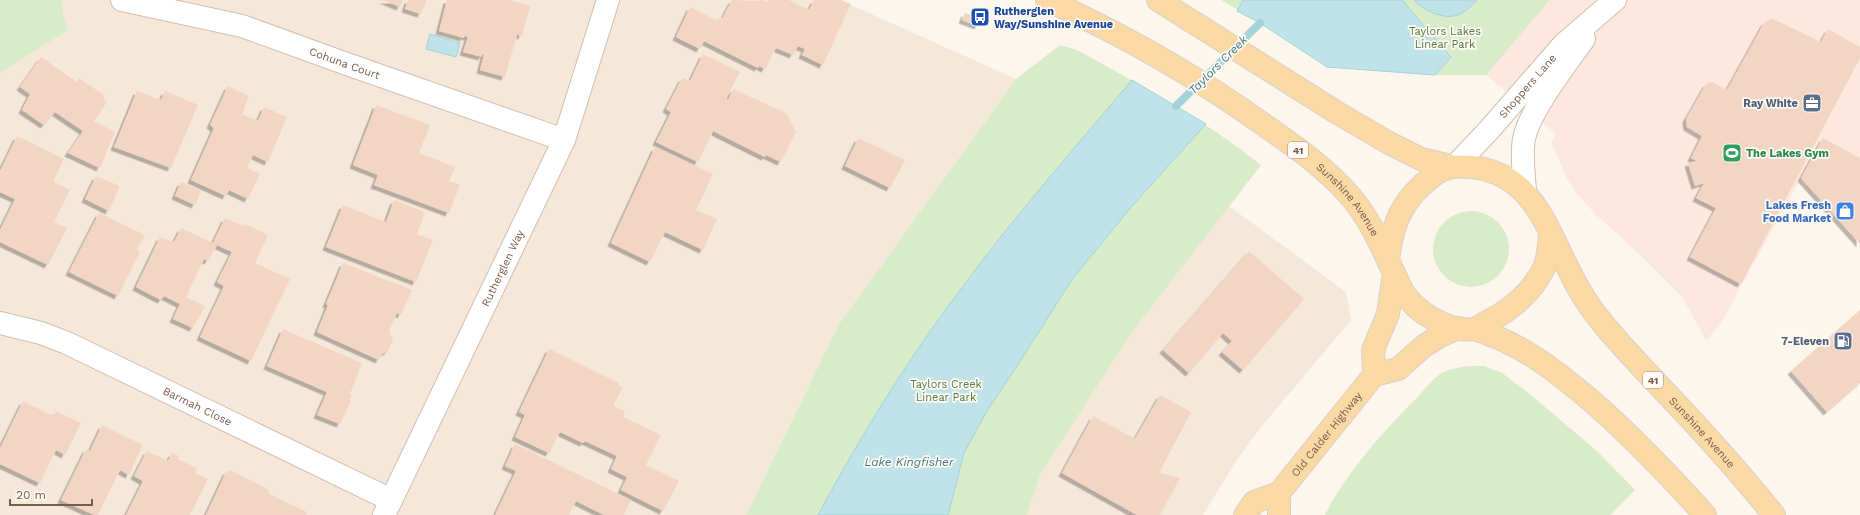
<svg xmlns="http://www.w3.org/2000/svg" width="1860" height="515" viewBox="0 0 1860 515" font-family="'Work Sans',sans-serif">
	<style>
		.residential { fill: #f5e8da }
		.commercial { fill: #fde8e0 }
		.green { fill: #d8ecc9 }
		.water { fill: #bfe3e8; stroke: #a5d3da }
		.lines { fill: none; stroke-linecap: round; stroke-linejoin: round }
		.stream { stroke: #a5d3da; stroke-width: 8 }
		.building { fill: #f3d5c3; filter: url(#shadow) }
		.minor-casing { stroke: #d1beb0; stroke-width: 24 }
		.major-casing { stroke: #dad1cd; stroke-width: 24 }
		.minor { stroke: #fff; stroke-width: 22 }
		.major { stroke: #fbd9a5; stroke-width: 22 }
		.labels { text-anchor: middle; stroke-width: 3.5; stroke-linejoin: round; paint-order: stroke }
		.shield { fill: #fffaf3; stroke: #a28b7f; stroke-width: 1 }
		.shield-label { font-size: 10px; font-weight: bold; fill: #7a5c4d }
		.transit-label { font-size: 11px; font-weight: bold; fill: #164399; stroke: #fffaf3; text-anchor: start }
		.park-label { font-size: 11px; fill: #537a41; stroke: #fffaf3 }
		.street-label { font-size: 11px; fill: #7a5c4d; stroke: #fffaf3 }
		.service-label { font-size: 11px; font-weight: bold; fill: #4e5e75; stroke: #fffaf3; text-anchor: end }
		.leisure-label { font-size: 11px; font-weight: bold; fill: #27864d; stroke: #fffaf3; text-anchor: start }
		.shop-label { font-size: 11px; font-weight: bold; fill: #366cbe; stroke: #fffaf3; text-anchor: end }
		.water-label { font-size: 12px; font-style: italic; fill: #437c86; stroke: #fffaf3 }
	</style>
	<defs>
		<filter id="shadow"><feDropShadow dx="-3.5" dy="3.5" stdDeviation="0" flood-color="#0004"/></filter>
	</defs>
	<rect width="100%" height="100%" fill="#fdf6ec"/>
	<g class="residential">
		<path d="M 62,0 L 840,0 L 1016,79 L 839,324 L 746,515 L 0,515 L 0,73 L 68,30 L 63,13 Z"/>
		<path d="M 1229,206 L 1346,292 L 1351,320 L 1262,426 L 1238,458 L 1203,515 L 1027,515 L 1041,473 L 1133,331 Z"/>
	</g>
	<path class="commercial" d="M 1550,0 L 1860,0 L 1860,244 L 1801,178 L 1720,325 L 1706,340 L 1682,297 L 1634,249 L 1595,214 L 1578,195 L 1567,179 L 1551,142 L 1556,134 L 1486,75 Z"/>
	<g class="green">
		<path d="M 0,0 L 62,0 L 63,13 L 68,30 L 0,73 Z"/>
		<path d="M 1221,0 L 1550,0 L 1486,75 L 1435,75 L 1327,67 L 1260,23 Z"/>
		<path d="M 1060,45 L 1077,50 C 1141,85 1203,119 1261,165 L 1133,331 L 1041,473 L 1027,515 L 746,515 L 839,324 L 1016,79 Z"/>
		<circle cx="1471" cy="249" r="38"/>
		<path d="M 1470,366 L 1484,366 L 1502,373 L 1526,391 L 1598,452 L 1635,490 L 1610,515 L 1325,515 C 1344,476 1384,430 1415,400 C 1424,390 1432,379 1443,372 C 1452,368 1461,367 1470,366 Z"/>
	</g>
	<g class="water">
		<path d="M 1243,0 L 1402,0 L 1451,57 L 1435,75 L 1327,67 L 1260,23 L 1237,11 Z"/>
		<path d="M 1414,0 L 1477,0 C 1462,17 1450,21 1429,11 C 1423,8 1418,5 1414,0 Z"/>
		<path d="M 430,34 L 460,43 L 456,57 L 426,49 Z"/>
		<path d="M 1132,80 L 1206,124 L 1133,205 L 1073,278 L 1019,363 L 987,411 L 964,453 L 948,515 L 818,515 C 859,439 906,362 958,293 C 1012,219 1073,150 1132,80 Z"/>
	</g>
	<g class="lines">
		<path class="stream" d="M 1176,106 L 1260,23"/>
	</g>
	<g class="building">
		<path d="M 383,0 L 403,0 L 400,7 Z"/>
		<path d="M 408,0 L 427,0 L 421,14 L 405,9 Z"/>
		<path d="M 447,0 L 509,0 L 530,6 L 522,36 L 517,34 L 505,77 L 480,70 L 484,55 L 482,55 L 482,57 L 463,52 L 468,37 L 464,36 L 464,38 L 439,31 Z"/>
		<path d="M 732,0 L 754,1 L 763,0 L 767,2 L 768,0 L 789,0 L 809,10 L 814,0 L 841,0 L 851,4 L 823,65 L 802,55 L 805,49 L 798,46 L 793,55 L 776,48 L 765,69 L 759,66 L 758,68 L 704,41 L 700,49 L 676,37 L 690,7 L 716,20 L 723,17 Z"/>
		<path d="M 965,13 L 981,19 L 978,26 L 962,20 Z"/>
		<path d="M 1771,18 L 1821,42 L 1828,29 L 1860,47 L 1860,58 L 1741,284 L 1690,257 L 1716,208 L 1696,198 L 1704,183 L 1695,186 L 1688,163 L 1697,161 L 1691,158 L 1702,136 L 1687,127 L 1686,119 L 1706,84 L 1712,82 L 1727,90 L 1764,23 Z"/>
		<path d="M 703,54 L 740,72 L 726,98 L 728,100 L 733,89 L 786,113 L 796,132 L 781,162 L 766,155 L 765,157 L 713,131 L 698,162 L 656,142 L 671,112 L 666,109 L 682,78 L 690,81 Z"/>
		<path d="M 41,57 L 77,82 L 79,78 L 105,96 L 103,99 L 107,102 L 94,121 L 115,132 L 100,168 L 68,153 L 83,131 L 55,112 L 44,125 L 22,110 L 30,94 L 20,87 Z"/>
		<path d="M 228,86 L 249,96 L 242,114 L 258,121 L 264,107 L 287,117 L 268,162 L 253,155 L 247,168 L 260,174 L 248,199 L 229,190 L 226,196 L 191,180 L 214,128 L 210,125 Z"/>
		<path d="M 137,91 L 161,100 L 165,91 L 198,105 L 171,168 L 114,147 Z"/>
		<path d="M 376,105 L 430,125 L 419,153 L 455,167 L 449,181 L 460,185 L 449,213 L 374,185 L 378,175 L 353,165 Z"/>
		<path d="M 17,136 L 64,159 L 53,181 L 70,190 L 54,222 L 67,228 L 48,265 L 0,242 L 0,230 L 15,199 L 0,192 L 0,171 Z"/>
		<path d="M 858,138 L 905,160 L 890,188 L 845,166 Z"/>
		<path d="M 1823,138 L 1860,158 L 1860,244 L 1801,178 Z"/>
		<path d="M 655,147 L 713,174 L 696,210 L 717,219 L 703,250 L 665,232 L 650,262 L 611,243 Z"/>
		<path d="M 96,176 L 120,186 L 109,211 L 85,199 Z"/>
		<path d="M 181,182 L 201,191 L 195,205 L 175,196 Z"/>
		<path d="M 394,200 L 425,212 L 417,234 L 433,240 L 416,282 L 326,247 L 343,205 L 386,222 Z"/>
		<path d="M 99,213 L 145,235 L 137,250 L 140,252 L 118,296 L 69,272 Z"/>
		<path d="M 225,218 L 244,226 L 245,224 L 268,235 L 255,263 L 290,279 L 251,361 L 200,337 L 224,286 L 217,282 L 232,252 L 217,245 L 208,261 L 204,259 L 186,297 L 205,306 L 193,328 L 173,319 L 180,304 L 164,296 L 161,300 L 136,287 L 160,237 L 174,242 L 181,228 L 213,243 Z"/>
		<path d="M 1249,251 L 1304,299 L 1243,370 L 1222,352 L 1232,341 L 1223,333 L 1189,373 L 1163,350 Z"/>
		<path d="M 343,263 L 412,290 L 401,315 L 397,313 L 389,331 L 393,340 L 388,351 L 382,354 L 379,360 L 317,332 L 328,305 L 326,304 Z"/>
		<path d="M 1860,310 L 1860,383 L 1827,412 L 1791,371 Z"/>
		<path d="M 283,329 L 362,363 L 350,394 L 352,395 L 349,400 L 351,401 L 340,424 L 317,415 L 327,392 L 267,366 Z"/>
		<path d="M 549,349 L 619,383 L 618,385 L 623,387 L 613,406 L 625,411 L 623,417 L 661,435 L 646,465 L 679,481 L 663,511 L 621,490 L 627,477 L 611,469 L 617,456 L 585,441 L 583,443 L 560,432 L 549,453 L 515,437 L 525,415 L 519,412 Z"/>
		<path d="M 1160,395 L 1191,412 L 1159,473 L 1180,478 L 1160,515 L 1137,515 L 1062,473 L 1093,416 L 1135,439 Z"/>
		<path d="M 23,401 L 53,416 L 56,411 L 81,423 L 65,455 L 56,450 L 40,483 L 0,464 L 0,448 Z"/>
		<path d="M 102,425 L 143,445 L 129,475 L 120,470 L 98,515 L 94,515 L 61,500 L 86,449 L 90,451 Z"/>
		<path d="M 515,444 L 631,500 L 624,515 L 604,515 L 576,501 L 569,515 L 495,515 L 516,471 L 505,466 Z"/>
		<path d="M 147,451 L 168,461 L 172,453 L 179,456 L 178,459 L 197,468 L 195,473 L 208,479 L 190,515 L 126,515 L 143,481 L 134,476 Z"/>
		<path d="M 230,470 L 268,489 L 269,494 L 307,512 L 306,515 L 206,515 L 226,472 Z"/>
	</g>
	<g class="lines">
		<defs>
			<g id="minor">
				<path id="s1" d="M 122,0 L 242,26 L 344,63 L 564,140"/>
				<path id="s2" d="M 1455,166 L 1489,130 L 1564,44 L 1615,0"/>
				<path d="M 1525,191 C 1524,174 1521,155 1524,139 C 1529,111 1567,63 1584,39"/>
				<path id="s3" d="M 0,323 L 41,333 L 67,343 L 391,500"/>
				<path id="s4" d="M 384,515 L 564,140 L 608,0"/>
			</g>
			<g id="major">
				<path id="s5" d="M 1047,0 C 1124,35 1199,78 1267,127 C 1297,148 1327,169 1351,197 C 1374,224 1387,260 1403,292 C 1416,312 1449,333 1474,329 C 1478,328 1483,324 1487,322 C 1511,310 1532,292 1544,268 C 1549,257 1549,244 1550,232"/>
				<path d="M 1158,0 L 1336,112 L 1389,143 L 1421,159 L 1451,166"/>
				<path id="s6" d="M 1388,261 C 1392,223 1402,199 1434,175 C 1446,166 1457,166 1471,167 C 1531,173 1545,224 1569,270 C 1578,290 1590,308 1604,325 C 1636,363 1672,398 1706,436 C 1729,461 1752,488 1774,515"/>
				<path d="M 1474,329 C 1520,343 1552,368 1588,398 C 1630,434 1668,474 1705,515"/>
				<path d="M 1374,375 L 1373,350 L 1388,314 L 1394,273"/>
				<path d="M 1279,493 L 1279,515"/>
				<path id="s7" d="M 1245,515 L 1254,502 L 1279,493 L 1374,375 L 1398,369 L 1424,346 L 1440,336 L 1458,328"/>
			</g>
		</defs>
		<use href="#minor" class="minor-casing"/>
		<use href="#major" class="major-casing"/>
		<use href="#minor" class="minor"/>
		<use href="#major" class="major"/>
	</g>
	<defs>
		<symbol id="bus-square" viewBox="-11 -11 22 22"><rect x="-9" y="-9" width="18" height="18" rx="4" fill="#1a4fb4" stroke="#fffaf3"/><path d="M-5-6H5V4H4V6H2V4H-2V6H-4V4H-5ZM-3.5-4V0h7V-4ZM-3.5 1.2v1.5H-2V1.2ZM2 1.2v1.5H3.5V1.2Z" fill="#fff"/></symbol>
		<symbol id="office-square" viewBox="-11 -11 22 22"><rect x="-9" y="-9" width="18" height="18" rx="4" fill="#5c6f8a" stroke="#fffaf3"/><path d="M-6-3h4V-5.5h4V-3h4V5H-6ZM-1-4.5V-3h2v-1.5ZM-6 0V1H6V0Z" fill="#fff"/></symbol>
		<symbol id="stadium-square" viewBox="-11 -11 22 22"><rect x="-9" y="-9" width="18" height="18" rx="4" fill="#2e9e5b" stroke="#fffaf3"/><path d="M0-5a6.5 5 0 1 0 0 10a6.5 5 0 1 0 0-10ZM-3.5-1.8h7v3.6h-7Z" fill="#fff"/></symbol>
		<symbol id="shop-square" viewBox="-11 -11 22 22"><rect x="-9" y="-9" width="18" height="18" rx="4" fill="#3f7fe0" stroke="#fffaf3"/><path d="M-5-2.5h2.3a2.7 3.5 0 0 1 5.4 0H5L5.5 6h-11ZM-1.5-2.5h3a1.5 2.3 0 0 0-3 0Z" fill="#fff"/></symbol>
		<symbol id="fuel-square" viewBox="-11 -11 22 22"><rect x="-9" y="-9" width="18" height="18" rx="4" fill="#5c6f8a" stroke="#fffaf3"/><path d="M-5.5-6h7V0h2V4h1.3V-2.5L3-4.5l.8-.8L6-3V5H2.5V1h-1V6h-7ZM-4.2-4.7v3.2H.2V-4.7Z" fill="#fff"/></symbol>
	</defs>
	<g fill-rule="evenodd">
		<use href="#bus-square" x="969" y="6" width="22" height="22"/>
		<use href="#office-square" x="1801" y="92" width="22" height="22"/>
		<use href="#stadium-square" x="1721" y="142" width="22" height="22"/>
		<use href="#shop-square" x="1834" y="200" width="22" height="22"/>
		<use href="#fuel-square" x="1832" y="330" width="22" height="22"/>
	</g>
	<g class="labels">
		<g class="shield">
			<rect x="1288" y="142" width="20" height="16" rx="3"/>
			<rect x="1643" y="372" width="20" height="16" rx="3"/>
		</g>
		<g class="shield-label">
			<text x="1298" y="154">41</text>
			<text x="1653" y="384">41</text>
		</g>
		<g class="transit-label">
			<text x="994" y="15">Rutherglen<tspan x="994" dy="13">Way/Sunshine Avenue</tspan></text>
		</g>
		<g class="park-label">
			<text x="1445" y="35">Taylors Lakes<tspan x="1445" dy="13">Linear Park</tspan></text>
			<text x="946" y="388">Taylors Creek<tspan x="946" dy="13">Linear Park</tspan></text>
		</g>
		<g class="street-label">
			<text dy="4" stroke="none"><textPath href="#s1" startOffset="232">Cohuna Court</textPath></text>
			<text dy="4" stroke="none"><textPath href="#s2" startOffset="108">Shoppers Lane</textPath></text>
			<text dy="4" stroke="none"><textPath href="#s5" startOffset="364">Sunshine Avenue</textPath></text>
			<text dy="4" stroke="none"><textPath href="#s4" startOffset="274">Rutherglen Way</textPath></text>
			<text dy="4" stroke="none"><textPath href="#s3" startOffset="215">Barmah Close</textPath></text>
			<text dy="4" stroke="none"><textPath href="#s6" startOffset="501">Sunshine Avenue</textPath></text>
			<text dy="4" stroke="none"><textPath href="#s7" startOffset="118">Old Calder Highway</textPath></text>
		</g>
		<g class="service-label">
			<text x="1798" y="107">Ray White</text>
			<text x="1829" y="345">7-Eleven</text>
		</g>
		<g class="leisure-label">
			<text x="1746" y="157">The Lakes Gym</text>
		</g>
		<g class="shop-label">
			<text x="1831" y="209">Lakes Fresh<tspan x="1831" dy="13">Food Market</tspan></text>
		</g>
		<g class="water-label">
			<text transform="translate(1218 65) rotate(-45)" y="4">Taylors Creek</text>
			<text x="909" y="466">Lake Kingfisher</text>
		</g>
	</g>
	<path d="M10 499v6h82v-6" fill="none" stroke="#7a5c4d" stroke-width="2"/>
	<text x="16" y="499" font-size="12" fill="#7a5c4d" stroke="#fffaf3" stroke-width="3" paint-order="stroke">20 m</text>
</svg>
